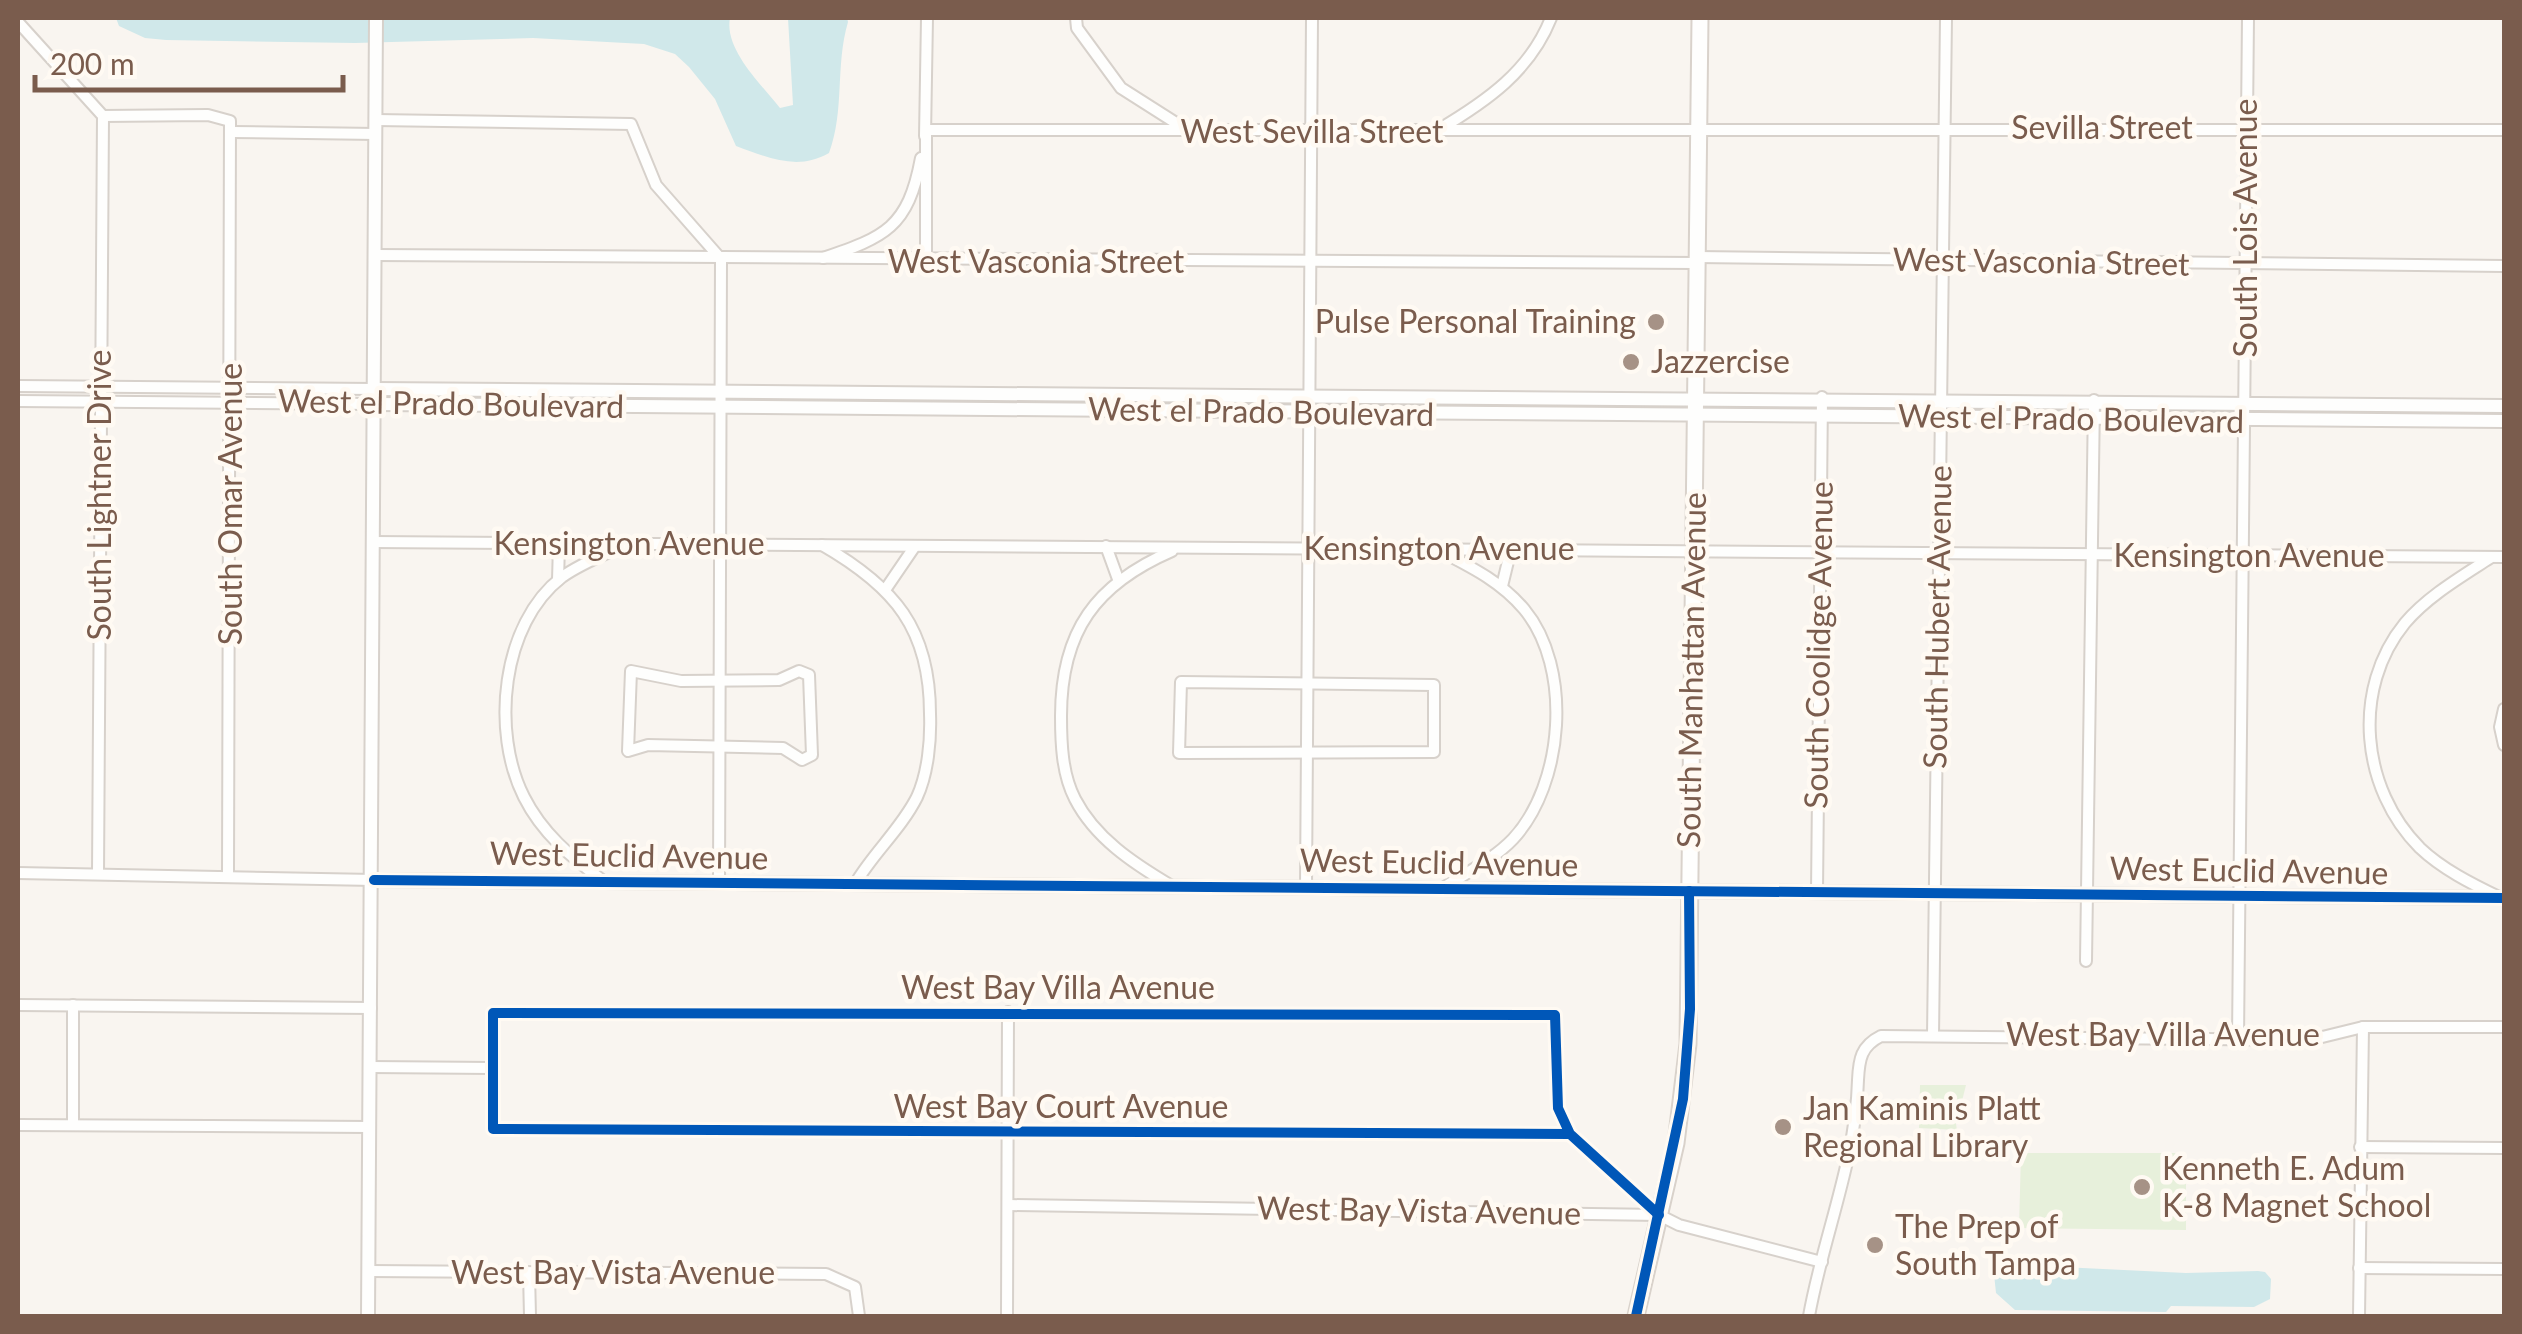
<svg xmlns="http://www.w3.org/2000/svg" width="2522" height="1334" viewBox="0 0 2522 1334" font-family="Lato,sans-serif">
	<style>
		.green { fill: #e7f0db }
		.water { fill: #d0e8ea }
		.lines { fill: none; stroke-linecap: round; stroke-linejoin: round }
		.minor-casing { stroke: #d7d1cb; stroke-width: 14 }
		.tertiary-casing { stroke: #d7d1cb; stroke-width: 16 }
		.secondary-casing { stroke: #d9d2cb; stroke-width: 19 }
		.minor { stroke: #fefefd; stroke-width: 10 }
		.tertiary { stroke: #fefefd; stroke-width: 12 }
		.secondary { stroke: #fefefd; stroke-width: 15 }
		.cycleway-casing { stroke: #fffaf3; stroke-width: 16 }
		.cycleway { stroke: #0057b8; stroke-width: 10 }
		.poi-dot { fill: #a69286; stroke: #fffaf3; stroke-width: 4 }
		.labels { text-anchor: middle; stroke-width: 9; stroke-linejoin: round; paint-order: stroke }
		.street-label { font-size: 32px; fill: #7a5c4d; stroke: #fffaf3 }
		.poi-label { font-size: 32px; fill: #7a5c4d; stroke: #fffaf3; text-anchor: start }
	</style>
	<rect width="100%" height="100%" fill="#f9f5f0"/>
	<g class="green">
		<path d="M 1920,1085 L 1966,1085 L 1961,1105 L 1953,1106 L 1957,1130 L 1919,1128 Z"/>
		<path d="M 2021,1153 L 2186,1153 L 2186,1230 L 2019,1228 Z"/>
	</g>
	<g class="water">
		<path d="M 116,18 L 730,18 C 724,49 761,84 780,108 L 793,105 L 788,18 L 847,18 L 848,22 C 835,66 845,110 829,153 C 798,171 769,158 736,146 L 715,99 L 689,67 L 675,54 L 644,44 L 533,38 L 355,43 L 166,40 L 145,38 L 119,26 Z"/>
		<path d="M 2041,1266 L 2186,1273 L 2258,1271 L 2265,1272 L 2271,1279 L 2270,1299 L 2254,1307 L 2171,1306 L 2166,1312 L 2015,1310 L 1996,1293 L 1994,1274 L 2016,1274 Z"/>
	</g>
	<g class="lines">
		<defs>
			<g id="minor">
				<path d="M 1076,18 L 1077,28 L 1121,88 L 1187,130"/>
				<path d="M 18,22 L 103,116 L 208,115 L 230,121 L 228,875"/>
				<path d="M 376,120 L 631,124 L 656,185 L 721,259 L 719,883"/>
				<path d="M 1438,130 C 1487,101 1530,71 1551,18"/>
				<path d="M 232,132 L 376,134"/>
				<path d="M 925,136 L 927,18"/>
				<path d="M 375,255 L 1697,263"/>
				<path d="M 1697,257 L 2504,266"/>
				<path d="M 823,258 C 885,237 908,228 921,158"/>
				<path d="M 926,261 L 926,130 L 2504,130"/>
				<path d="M 18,386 L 375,389"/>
				<path d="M 18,401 L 375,404"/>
				<path d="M 373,542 L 2504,557"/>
				<path d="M 822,545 C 895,587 930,629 930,714 C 931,740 928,773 917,797 C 901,829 873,853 855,884"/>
				<path d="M 1106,546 L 1118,579"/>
				<path d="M 1442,552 C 1473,568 1501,582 1524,609 C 1573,668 1564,784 1513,839 C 1494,859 1466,873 1443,888"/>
				<path d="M 2490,558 C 2461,577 2428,596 2405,623 C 2351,689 2361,789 2420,848 C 2442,869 2472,884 2499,897"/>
				<path d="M 558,580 L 559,545"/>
				<path d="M 1502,586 L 1511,549"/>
				<path d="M 885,590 L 915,546"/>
				<path d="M 631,671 L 681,681 L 779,680 L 799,671 L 809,675 L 812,755 L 802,760 L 783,748 L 648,745 L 628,751 Z"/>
				<path d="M 1181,682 L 1434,685 L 1434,752 L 1179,753 Z"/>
				<path d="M 2504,709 L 2500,727 L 2504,745"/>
				<path d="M 18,873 L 374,880"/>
				<path d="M 98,873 L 103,116"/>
				<path d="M 602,880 C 571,857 542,833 524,797 C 491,732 501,624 562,577 C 580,564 603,555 623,546"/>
				<path d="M 1170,885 C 1133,863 1095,838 1075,799 C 1062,774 1061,743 1061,716 C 1061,631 1096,584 1172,551"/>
				<path d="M 1306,887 L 1312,18"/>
				<path d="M 1817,892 L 1822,397"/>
				<path d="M 2086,961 L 2094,400"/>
				<path d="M 18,1005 L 371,1008"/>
				<path d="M 1933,1036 L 1946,18"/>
				<path d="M 2238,1039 L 2248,18"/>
				<path d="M 371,1067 L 492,1068"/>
				<path d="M 18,1125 L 369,1127"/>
				<path d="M 73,1125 L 73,1005"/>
				<path d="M 1570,1134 L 1558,1108 L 1555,1015 L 493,1013 L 493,1129 L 1570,1134 L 1659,1215"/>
				<path d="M 2360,1147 L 2504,1148"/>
				<path d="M 1009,1205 L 1659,1215 L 1679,1225 L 1822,1262"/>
				<path d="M 2359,1268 L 2504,1269"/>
				<path d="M 369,1271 L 826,1274 L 855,1287 L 859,1316"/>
				<path d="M 529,1273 L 530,1316"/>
				<path d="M 1007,1316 L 1008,1012"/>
				<path d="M 1809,1316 C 1823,1237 1856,1161 1858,1080 C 1859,1059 1861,1046 1881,1036 L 2310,1040 L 2363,1027 L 2504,1027"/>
				<path d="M 2359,1316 L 2363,1027"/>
			</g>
			<g id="tertiary">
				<path d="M 375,389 L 2504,406"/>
				<path d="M 375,404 L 2504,421"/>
				<path d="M 374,880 L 2504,898"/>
				<path d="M 368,1316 L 376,18"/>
			</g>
			<path id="secondary" d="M 1636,1316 L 1676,1143 L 1688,1044 L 1700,18"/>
		</defs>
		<use href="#minor" class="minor-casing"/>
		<use href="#tertiary" class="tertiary-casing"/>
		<use href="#secondary" class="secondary-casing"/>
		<use href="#minor" class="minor"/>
		<use href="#tertiary" class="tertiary"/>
		<use href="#secondary" class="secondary"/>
		<defs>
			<g id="cycleway">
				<path d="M 374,880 L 2504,898"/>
				<path d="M 1570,1134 L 1558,1108 L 1555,1015 L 493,1013 L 493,1129 L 1570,1134 L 1659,1215"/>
				<path d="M 1636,1316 L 1683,1099 L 1690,1009 L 1689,891"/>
			</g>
		</defs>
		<use href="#cycleway" class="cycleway-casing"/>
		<use href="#cycleway" class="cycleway"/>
	</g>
	<g class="poi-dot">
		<circle cx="1656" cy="322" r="10"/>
		<circle cx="1631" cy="362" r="10"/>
		<circle cx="1783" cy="1127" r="10"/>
		<circle cx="2142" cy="1187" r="10"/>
		<circle cx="1875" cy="1245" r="10"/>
	</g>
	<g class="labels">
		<g class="street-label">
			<text x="2102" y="139">Sevilla Street</text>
			<text x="1312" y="143">West Sevilla Street</text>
			<text transform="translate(2246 228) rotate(-90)" y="11">South Lois Avenue</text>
			<text x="1036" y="273">West Vasconia Street</text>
			<text transform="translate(2041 262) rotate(1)" y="11">West Vasconia Street</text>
			<text transform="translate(451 404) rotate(1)" y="11">West el Prado Boulevard</text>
			<text transform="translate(1261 412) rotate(1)" y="11">West el Prado Boulevard</text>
			<text transform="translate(2071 419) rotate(1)" y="11">West el Prado Boulevard</text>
			<text transform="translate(100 495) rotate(-90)" y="11">South Lightner Drive</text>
			<text transform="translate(231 504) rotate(-90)" y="11">South Omar Avenue</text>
			<text x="629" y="555">Kensington Avenue</text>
			<text x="1439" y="560">Kensington Avenue</text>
			<text x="2249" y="567">Kensington Avenue</text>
			<text transform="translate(1938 617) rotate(-89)" y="11">South Hubert Avenue</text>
			<text transform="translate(1819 645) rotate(-89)" y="11">South Coolidge Avenue</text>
			<text transform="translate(1692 670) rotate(-89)" y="11">South Manhattan Avenue</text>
			<text transform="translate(629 856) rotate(1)" y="11">West Euclid Avenue</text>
			<text transform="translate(1439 863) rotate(1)" y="11">West Euclid Avenue</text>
			<text transform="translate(2249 871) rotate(1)" y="11">West Euclid Avenue</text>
			<text x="1058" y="999">West Bay Villa Avenue</text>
			<text x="2163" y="1046">West Bay Villa Avenue</text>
			<text x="1061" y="1118">West Bay Court Avenue</text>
			<text transform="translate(1419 1211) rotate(1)" y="11">West Bay Vista Avenue</text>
			<text x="613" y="1284">West Bay Vista Avenue</text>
		</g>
		<g class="poi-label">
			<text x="1636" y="333" text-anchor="end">Pulse Personal Training</text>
			<text x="1651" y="373">Jazzercise</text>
			<text x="1803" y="1120">Jan Kaminis Platt<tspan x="1803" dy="37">Regional Library</tspan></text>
			<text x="2162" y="1180">Kenneth E. Adum<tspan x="2162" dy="37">K-8 Magnet School</tspan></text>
			<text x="1895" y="1238">The Prep of<tspan x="1895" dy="37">South Tampa</tspan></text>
		</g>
	</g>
	<rect width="2522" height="1334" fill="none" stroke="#7a5c4d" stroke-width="40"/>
	<path d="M35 75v15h308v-15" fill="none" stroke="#7a5c4d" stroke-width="5"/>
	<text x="50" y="75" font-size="30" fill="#7a5c4d" stroke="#fffaf3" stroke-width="8" paint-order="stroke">200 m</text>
</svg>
